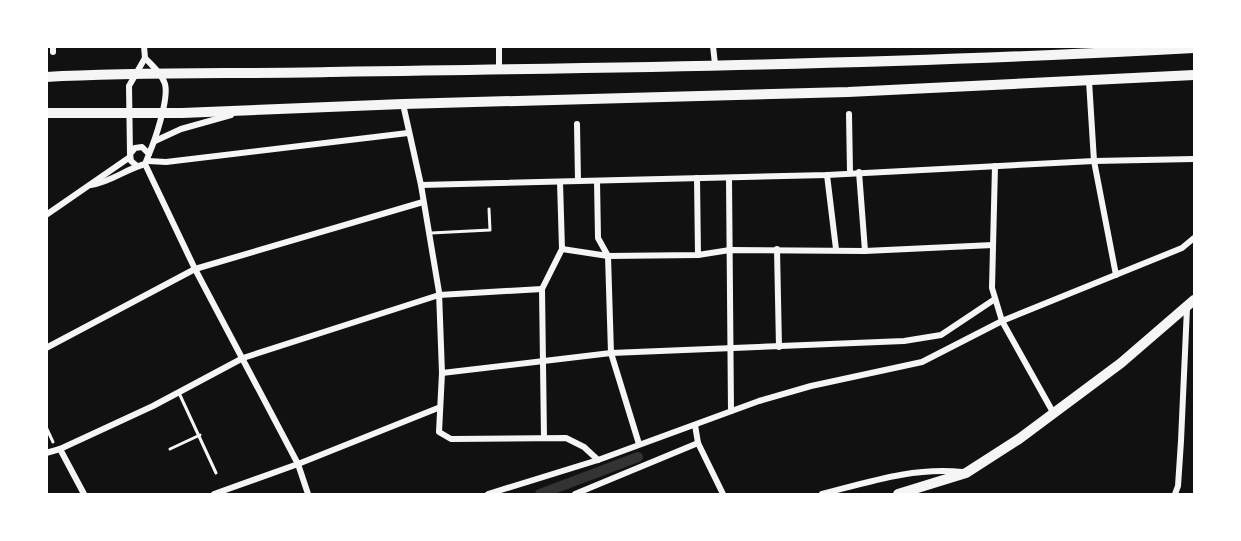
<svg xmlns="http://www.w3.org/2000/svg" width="1241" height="541" viewBox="0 0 1241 541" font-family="'Exo 2',sans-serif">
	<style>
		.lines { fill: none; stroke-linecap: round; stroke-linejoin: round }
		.canal { stroke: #333; stroke-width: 10 }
		.service { stroke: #f5f5f5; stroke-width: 3 }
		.minor { stroke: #f5f5f5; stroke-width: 6 }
		.primary { stroke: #f5f5f5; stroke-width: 10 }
	</style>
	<rect width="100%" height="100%" fill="#111"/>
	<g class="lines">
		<path class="canal" d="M 540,494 L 638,457"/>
		<g class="service">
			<path d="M 431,233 L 490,230 L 489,209"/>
			<path d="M 179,393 L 216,473"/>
			<path d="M 46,427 L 53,442"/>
			<path d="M 170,449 L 200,435"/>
		</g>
		<g class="minor">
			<path d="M 53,46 L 53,52"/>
			<path d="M 713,46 L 715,64"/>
			<path d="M 145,58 C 152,65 162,74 165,84 C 169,99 155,140 149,154"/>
			<path d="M 499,69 L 499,46"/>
			<path d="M 1089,81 L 1094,161 L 1116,275"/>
			<path d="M 403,104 L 421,185 L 439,292 L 442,373 L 439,432 L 451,439 L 566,438 L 584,447 L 598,460"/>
			<path d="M 849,114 L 850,172"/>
			<path d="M 577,124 L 578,181"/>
			<path d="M 155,141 L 181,129 L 231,115"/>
			<path d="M 130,154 L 129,86 L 145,58 L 144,46"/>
			<path d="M 148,161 L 166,162 L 408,133"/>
			<path d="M 145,164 L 195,269 L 298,464 L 308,494"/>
			<path d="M 995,166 L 992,288 L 1002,321 L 1054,414"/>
			<path d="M 859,172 L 865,251"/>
			<path d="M 827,175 L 836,249"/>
			<path d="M 697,178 L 698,255"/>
			<path d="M 729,178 L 731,411"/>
			<path d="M 597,181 L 598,238 L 608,256 L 611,353 L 639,444"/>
			<path d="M 91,185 C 111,182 126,169 145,164 L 149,154 L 142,147 L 135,148 L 130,154 L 131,161 L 136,165"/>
			<path d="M 421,185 L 827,175 L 1094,161 L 1194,159"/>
			<path d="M 46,215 L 130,157"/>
			<path d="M 562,249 L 608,256 L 698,255 L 730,250 L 865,251 L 993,245"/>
			<path d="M 777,249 L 779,347"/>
			<path d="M 46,348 L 195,269 L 423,202"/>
			<path d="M 442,373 L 611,353 L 904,341 L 941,335 L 995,299"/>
			<path d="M 695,425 L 698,443 L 723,494"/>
			<path d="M 544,438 L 542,289 L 562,249 L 560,182"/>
			<path d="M 60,449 L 84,494"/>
			<path d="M 46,453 L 60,449 L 153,406 L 243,358 L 439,295 L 542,289"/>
			<path d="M 214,494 L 298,464 L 438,408"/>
			<path d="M 488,494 L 598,460 L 759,401 L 811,386 L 922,362 L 1002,321 L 1182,248 L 1194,238"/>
			<path d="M 575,494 L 698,443"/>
			<path d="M 822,494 C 869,482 913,467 962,472"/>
			<path d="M 1175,494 L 1178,486 L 1181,441 L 1187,308"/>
		</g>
		<g class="primary">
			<path d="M 46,77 C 141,72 235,74 329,72 C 617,68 907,64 1194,48"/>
			<path d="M 46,113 L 182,113 L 403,104 L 848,92 L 1194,75"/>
			<path d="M 898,494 L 966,473 L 1019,439 L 1121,363 L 1194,300"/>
		</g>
	</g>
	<rect width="1241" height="541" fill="none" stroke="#ffffff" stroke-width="96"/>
</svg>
